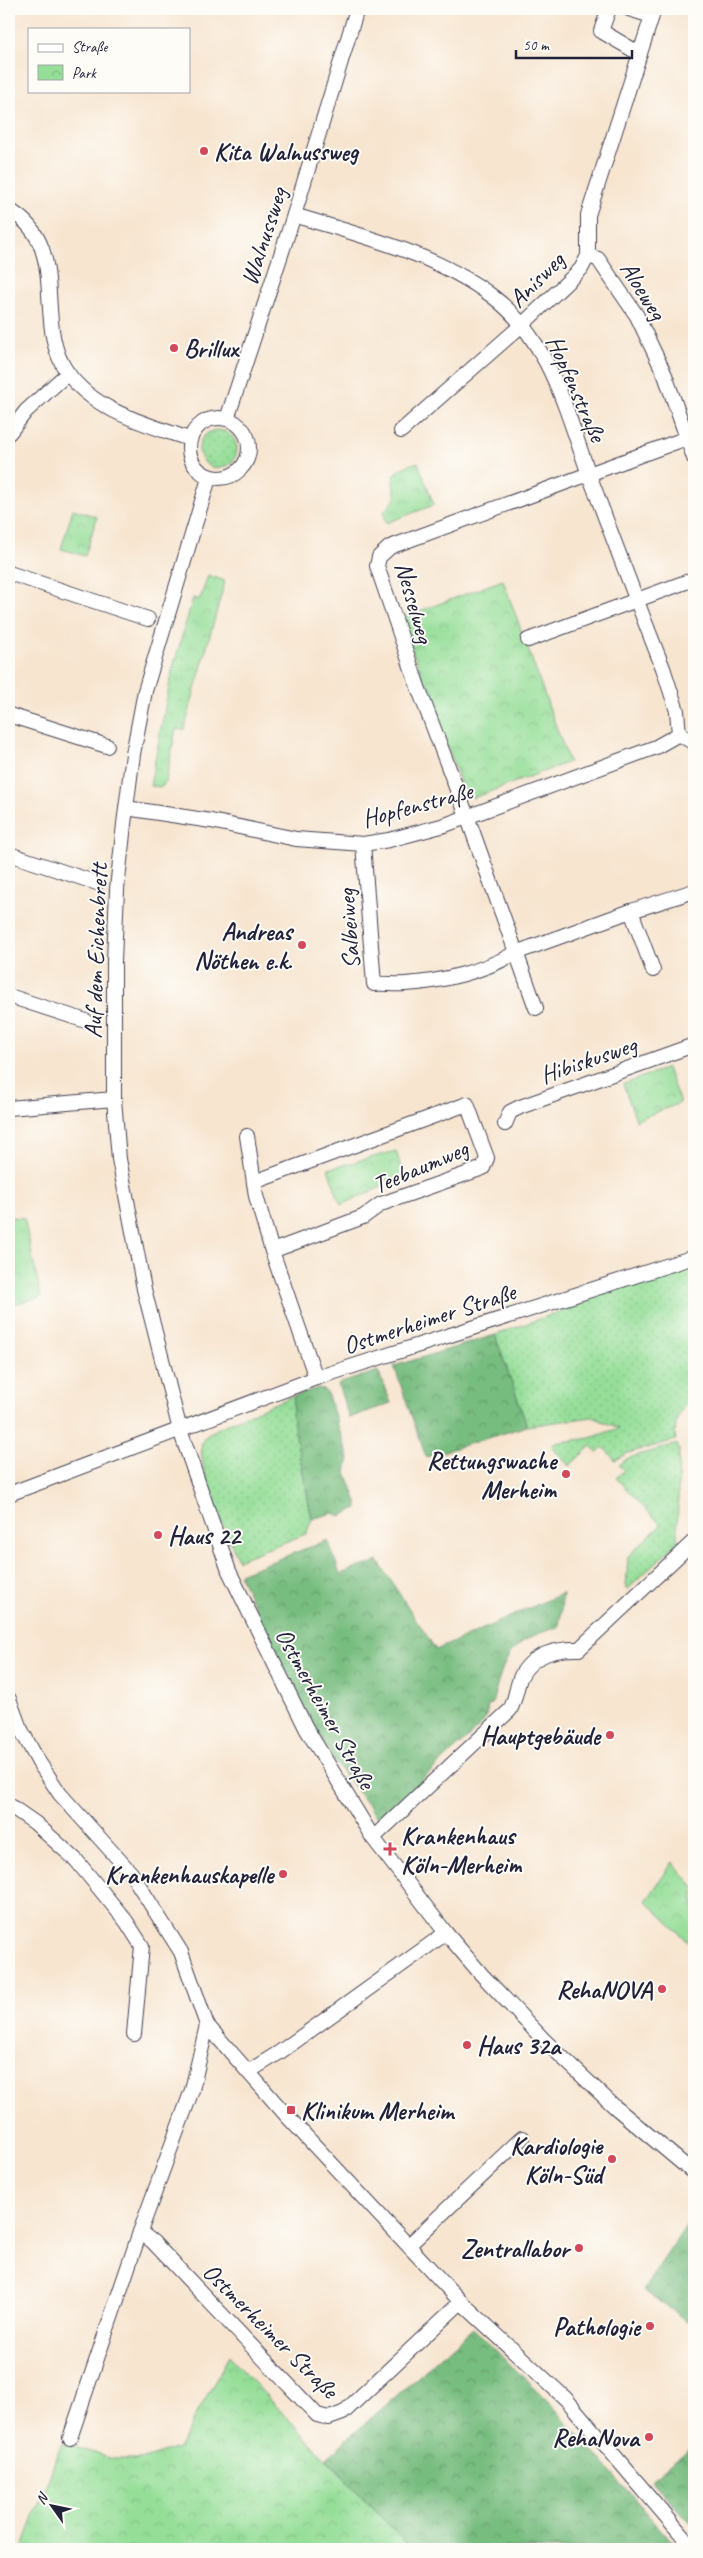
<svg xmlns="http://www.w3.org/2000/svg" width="703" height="2558" viewBox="0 0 703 2558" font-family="Caveat,sans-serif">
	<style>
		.grass { fill: url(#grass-dots); stroke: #5c806a }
		.forest { fill: url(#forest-crowns); stroke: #4d705e }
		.park { fill: url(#park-crowns); stroke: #5c806a }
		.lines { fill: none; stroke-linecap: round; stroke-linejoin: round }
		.street-casing { stroke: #423f51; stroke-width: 16 }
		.street { stroke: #fff; stroke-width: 14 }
		.poi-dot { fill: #d1495b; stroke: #fdfcf7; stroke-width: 2 }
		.labels { text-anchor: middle; stroke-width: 4; stroke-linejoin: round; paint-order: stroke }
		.poi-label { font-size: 25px; font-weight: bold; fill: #22223b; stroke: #fdfcf7; text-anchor: end }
		.street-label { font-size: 25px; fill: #22223b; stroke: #fdfcf7 }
	</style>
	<defs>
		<pattern id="grass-dots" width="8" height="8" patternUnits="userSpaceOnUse" patternTransform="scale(1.25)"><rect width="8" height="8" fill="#95de98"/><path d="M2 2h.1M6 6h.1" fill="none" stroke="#80be84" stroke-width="1.8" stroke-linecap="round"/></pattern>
		<pattern id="forest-crowns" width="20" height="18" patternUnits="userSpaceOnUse" patternTransform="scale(1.25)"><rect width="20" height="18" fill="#78bd80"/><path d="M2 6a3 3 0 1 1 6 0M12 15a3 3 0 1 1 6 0" fill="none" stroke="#62996a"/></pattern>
		<pattern id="park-crowns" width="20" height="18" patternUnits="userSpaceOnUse" patternTransform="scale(1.25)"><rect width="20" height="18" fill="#95de98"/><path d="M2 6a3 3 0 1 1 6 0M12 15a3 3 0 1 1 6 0" fill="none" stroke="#80be84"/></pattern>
	</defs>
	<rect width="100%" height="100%" fill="#fdfcf7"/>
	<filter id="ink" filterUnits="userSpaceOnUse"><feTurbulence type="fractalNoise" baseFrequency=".02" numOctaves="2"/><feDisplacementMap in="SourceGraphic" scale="10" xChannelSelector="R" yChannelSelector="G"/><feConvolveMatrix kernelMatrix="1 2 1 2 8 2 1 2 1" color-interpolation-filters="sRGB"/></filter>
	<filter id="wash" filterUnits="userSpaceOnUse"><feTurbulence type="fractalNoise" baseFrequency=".0096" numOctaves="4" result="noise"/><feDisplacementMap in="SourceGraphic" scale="20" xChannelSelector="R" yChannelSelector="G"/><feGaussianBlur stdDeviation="1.12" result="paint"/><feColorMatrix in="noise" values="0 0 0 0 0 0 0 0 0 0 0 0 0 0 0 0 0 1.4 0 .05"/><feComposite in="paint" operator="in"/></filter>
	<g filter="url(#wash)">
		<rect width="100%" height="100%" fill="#f7e5d0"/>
		<g class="grass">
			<circle cx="218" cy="449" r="19"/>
			<path d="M 694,1265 L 694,1397 C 680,1407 673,1422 676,1440 L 628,1453 L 615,1460 L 603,1447 L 597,1453 L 591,1446 L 569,1466 L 552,1447 L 554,1443 L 590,1438 L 619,1428 L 592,1417 L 527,1426 L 495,1335 L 589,1301 L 588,1297 Z"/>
			<path d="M 294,1396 L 292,1416 L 312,1519 L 306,1534 L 238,1560 C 229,1538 191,1457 204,1438 C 213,1427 278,1402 294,1396 Z"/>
			<path d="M 677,1444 L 679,1449 L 677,1543 L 628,1589 L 626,1589 L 628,1556 L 661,1525 L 616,1478 L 624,1470 L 619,1465 L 628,1458 Z"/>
		</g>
		<g class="forest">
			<path d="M 495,1335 L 527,1426 L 426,1457 L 394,1366 Z"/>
			<path d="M 378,1371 L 391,1403 L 349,1418 L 338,1384 Z"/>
			<path d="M 318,1388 L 323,1389 L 327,1393 L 349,1458 L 346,1472 L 357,1502 L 357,1508 L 341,1516 L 333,1513 L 312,1519 L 292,1416 L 294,1396 Z"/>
			<path d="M 328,1540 L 340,1574 L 378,1561 L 436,1650 L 563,1593 L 559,1627 C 508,1641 505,1655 492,1704 L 488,1705 L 486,1718 L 481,1725 L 379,1820 L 334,1761 L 291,1685 L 239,1574 Z"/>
			<path d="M 694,2214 L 694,2326 L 643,2290 Z"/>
			<path d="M 473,2328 L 552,2405 L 679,2549 L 411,2549 L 326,2458 Z"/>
			<path d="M 694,2444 L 694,2526 L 651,2480 Z"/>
		</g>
		<g class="park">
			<path d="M 418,462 L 434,505 L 386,523 L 384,512 L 395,499 C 396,492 393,488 393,482 C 394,468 407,466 418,462 Z"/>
			<path d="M 73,509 L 97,517 L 85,556 L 61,549 Z"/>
			<path d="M 208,575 L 225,581 L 184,730 L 176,729 L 166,781 L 162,787 L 150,786 L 172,671 L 193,598 L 200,599 Z"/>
			<path d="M 503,580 L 569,762 L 473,798 L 462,787 L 401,618 Z"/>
			<path d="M 667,1068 L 680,1103 L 636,1120 L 623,1084 Z"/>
			<path d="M 396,1151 L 404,1177 L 341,1205 L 328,1169 Z"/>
			<path d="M 9,1217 L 24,1218 L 41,1297 L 14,1304 L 9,1291 Z"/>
			<path d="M 673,1862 L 694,1887 L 694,1947 L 646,1901 Z"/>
			<path d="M 229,2356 L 411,2549 L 22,2549 L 62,2443 L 114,2459 L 143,2459 L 178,2448 Z"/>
		</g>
	</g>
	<g filter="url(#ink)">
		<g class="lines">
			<defs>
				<g id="street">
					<path d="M 609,9 L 601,31 L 640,54"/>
					<path d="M 9,210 C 72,245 32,322 67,372 C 95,412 147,424 189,439"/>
					<circle cx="219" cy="448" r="30"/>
					<path d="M 227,419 L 294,215 L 357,9"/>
					<path d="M 401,431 L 523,324 L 581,269 L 588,256 L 588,215 L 652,16 L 629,9"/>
					<path d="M 9,433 L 26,411 L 68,373"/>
					<path d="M 687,438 L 694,458"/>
					<path d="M 209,478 L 145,691 L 133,754 L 124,824 L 117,889 L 114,961 L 114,1099 L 119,1159 L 144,1289 L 180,1430 L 229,1571 L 306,1728 L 373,1838 L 446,1933 L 482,1975 L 544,2040 L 615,2107 L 694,2173"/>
					<path d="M 9,573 L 148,619"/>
					<path d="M 528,640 L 694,579"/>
					<path d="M 9,715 L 107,746"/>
					<path d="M 679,734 L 694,743"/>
					<path d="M 126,808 L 211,821 L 296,839 L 363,844 L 389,840 L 445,825 L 656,747 L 679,734 L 677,711 L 663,668 C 638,605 614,541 590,477 C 566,412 550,339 492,296 C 435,253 361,236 294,215"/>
					<path d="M 363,844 L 374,984 C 385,983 395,985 405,984 C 441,982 485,971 515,953 L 631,911 L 694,891"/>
					<path d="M 9,854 L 97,883"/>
					<path d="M 631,911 L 653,970"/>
					<path d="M 9,996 L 86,1021"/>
					<path d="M 536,1008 L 467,816 L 418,687 L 377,566 L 379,557 L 390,547 L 687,438 L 665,375 L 637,316 L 598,259 L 588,256"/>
					<path d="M 9,1108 L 114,1099"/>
					<path d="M 505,1124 L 510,1112 L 520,1107 L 694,1045"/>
					<path d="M 247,1136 L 256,1196 L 272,1251"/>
					<path d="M 254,1182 L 467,1104 L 487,1158 L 483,1168 L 381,1204 L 363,1217 L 272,1251 L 316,1378"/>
					<path d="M 9,1494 L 316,1378 L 694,1257"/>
					<path d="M 9,1699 L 19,1726 L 38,1761 L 60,1794 L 131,1873 L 181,1952 L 207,2025 L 286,2115 L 461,2302 L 566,2399 L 694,2549"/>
					<path d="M 9,1805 L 35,1823 L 76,1860 L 126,1921 L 142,1946 L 134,2034"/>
					<path d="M 373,1838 L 510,1710 C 516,1699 516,1687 521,1676 C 532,1654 558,1648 579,1649 L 694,1541"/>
					<path d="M 207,2025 L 192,2090 L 140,2232 L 153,2242 L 317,2415 L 329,2418 L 343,2413 L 461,2302"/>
					<path d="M 248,2072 L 280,2052 L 446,1933"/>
					<path d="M 409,2245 L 522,2138"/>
					<path d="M 70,2438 L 140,2232"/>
				</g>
			</defs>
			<use href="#street" class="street-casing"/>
			<use href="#street" class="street"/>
		</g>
	</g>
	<g class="poi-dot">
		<circle cx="204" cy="151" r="5"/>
		<circle cx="174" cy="348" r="5"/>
		<circle cx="302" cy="945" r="5"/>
		<circle cx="566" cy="1474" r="5"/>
		<circle cx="158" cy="1535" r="5"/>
		<circle cx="610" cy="1735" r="5"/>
		<path d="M387.5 1841.5h5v5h5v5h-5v5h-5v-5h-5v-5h5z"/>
		<circle cx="283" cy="1874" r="5"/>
		<circle cx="662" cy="1989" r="5"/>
		<circle cx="467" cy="2045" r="5"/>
		<rect x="286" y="2105" width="10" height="10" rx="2.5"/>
		<circle cx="612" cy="2159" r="5"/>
		<circle cx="579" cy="2248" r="5"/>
		<circle cx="650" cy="2326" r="5"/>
		<circle cx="649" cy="2437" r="5"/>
	</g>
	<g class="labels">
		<g class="poi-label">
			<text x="214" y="160" text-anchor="start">Kita Walnussweg</text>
			<text x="184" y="357" text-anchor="start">Brillux</text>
			<text x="292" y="940">Andreas<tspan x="292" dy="29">Nöthen e.k.</tspan></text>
			<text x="556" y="1469">Rettungswache<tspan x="556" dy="29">Merheim</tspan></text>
			<text x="168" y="1544" text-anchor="start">Haus 22</text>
			<text x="600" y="1744">Hauptgebäude</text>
			<text x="401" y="1844" text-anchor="start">Krankenhaus<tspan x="401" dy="29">Köln-Merheim</tspan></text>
			<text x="273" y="1883">Krankenhauskapelle</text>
			<text x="652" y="1998">RehaNOVA</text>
			<text x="477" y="2054" text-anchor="start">Haus 32a</text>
			<text x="301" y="2119" text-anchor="start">Klinikum Merheim</text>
			<text x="602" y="2154">Kardiologie<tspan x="602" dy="29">Köln-Süd</tspan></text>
			<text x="569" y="2257">Zentrallabor</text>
			<text x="640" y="2335">Pathologie</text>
			<text x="639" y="2446">RehaNova</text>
		</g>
		<g class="street-label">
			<text transform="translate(263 236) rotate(-72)" y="9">Walnussweg</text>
			<text transform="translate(536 279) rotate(-45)" y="9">Anisweg</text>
			<text transform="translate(644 290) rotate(58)" y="9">Aloeweg</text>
			<text transform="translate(577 388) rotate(66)" y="9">Hopfenstraße</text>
			<text transform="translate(415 602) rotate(74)" y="9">Nesselweg</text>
			<text transform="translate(417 804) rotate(-15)" y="9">Hopfenstraße</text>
			<text transform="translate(348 929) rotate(-94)" y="9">Salbeiweg</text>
			<text transform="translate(95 951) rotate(-88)" y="9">Auf dem Eichenbrett</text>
			<text transform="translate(588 1059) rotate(-19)" y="9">Hibiskusweg</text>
			<text transform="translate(420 1166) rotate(-23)" y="9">Teebaumweg</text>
			<text transform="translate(429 1318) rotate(-18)" y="9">Ostmerheimer Straße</text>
			<text transform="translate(326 1708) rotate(61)" y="9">Ostmerheimer Straße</text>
			<text transform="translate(271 2330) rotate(45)" y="9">Ostmerheimer Straße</text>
		</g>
	</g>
	<rect width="703" height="2558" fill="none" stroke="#fdfcf7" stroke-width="30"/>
	<rect x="28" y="28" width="162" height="65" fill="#fdfcf7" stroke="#a5a5ac"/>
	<rect x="38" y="44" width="25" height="8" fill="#ffffff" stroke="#a5a5ac"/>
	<text x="72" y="52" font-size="15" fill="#22223b">Straße</text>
	<rect x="38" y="65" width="25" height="15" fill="url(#park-crowns)" stroke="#a5a5ac"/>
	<text x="72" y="78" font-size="15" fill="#22223b">Park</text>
	<g transform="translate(52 2506) rotate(303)" stroke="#fdfcf7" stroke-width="4" paint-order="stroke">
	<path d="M0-4L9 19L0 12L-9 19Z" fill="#22223b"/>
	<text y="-8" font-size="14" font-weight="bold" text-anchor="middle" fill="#22223b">N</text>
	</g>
	<path d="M516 50v8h116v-8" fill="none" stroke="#22223b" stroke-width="2.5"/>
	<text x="523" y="50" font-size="15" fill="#22223b" stroke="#fdfcf7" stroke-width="4" paint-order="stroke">50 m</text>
</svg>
